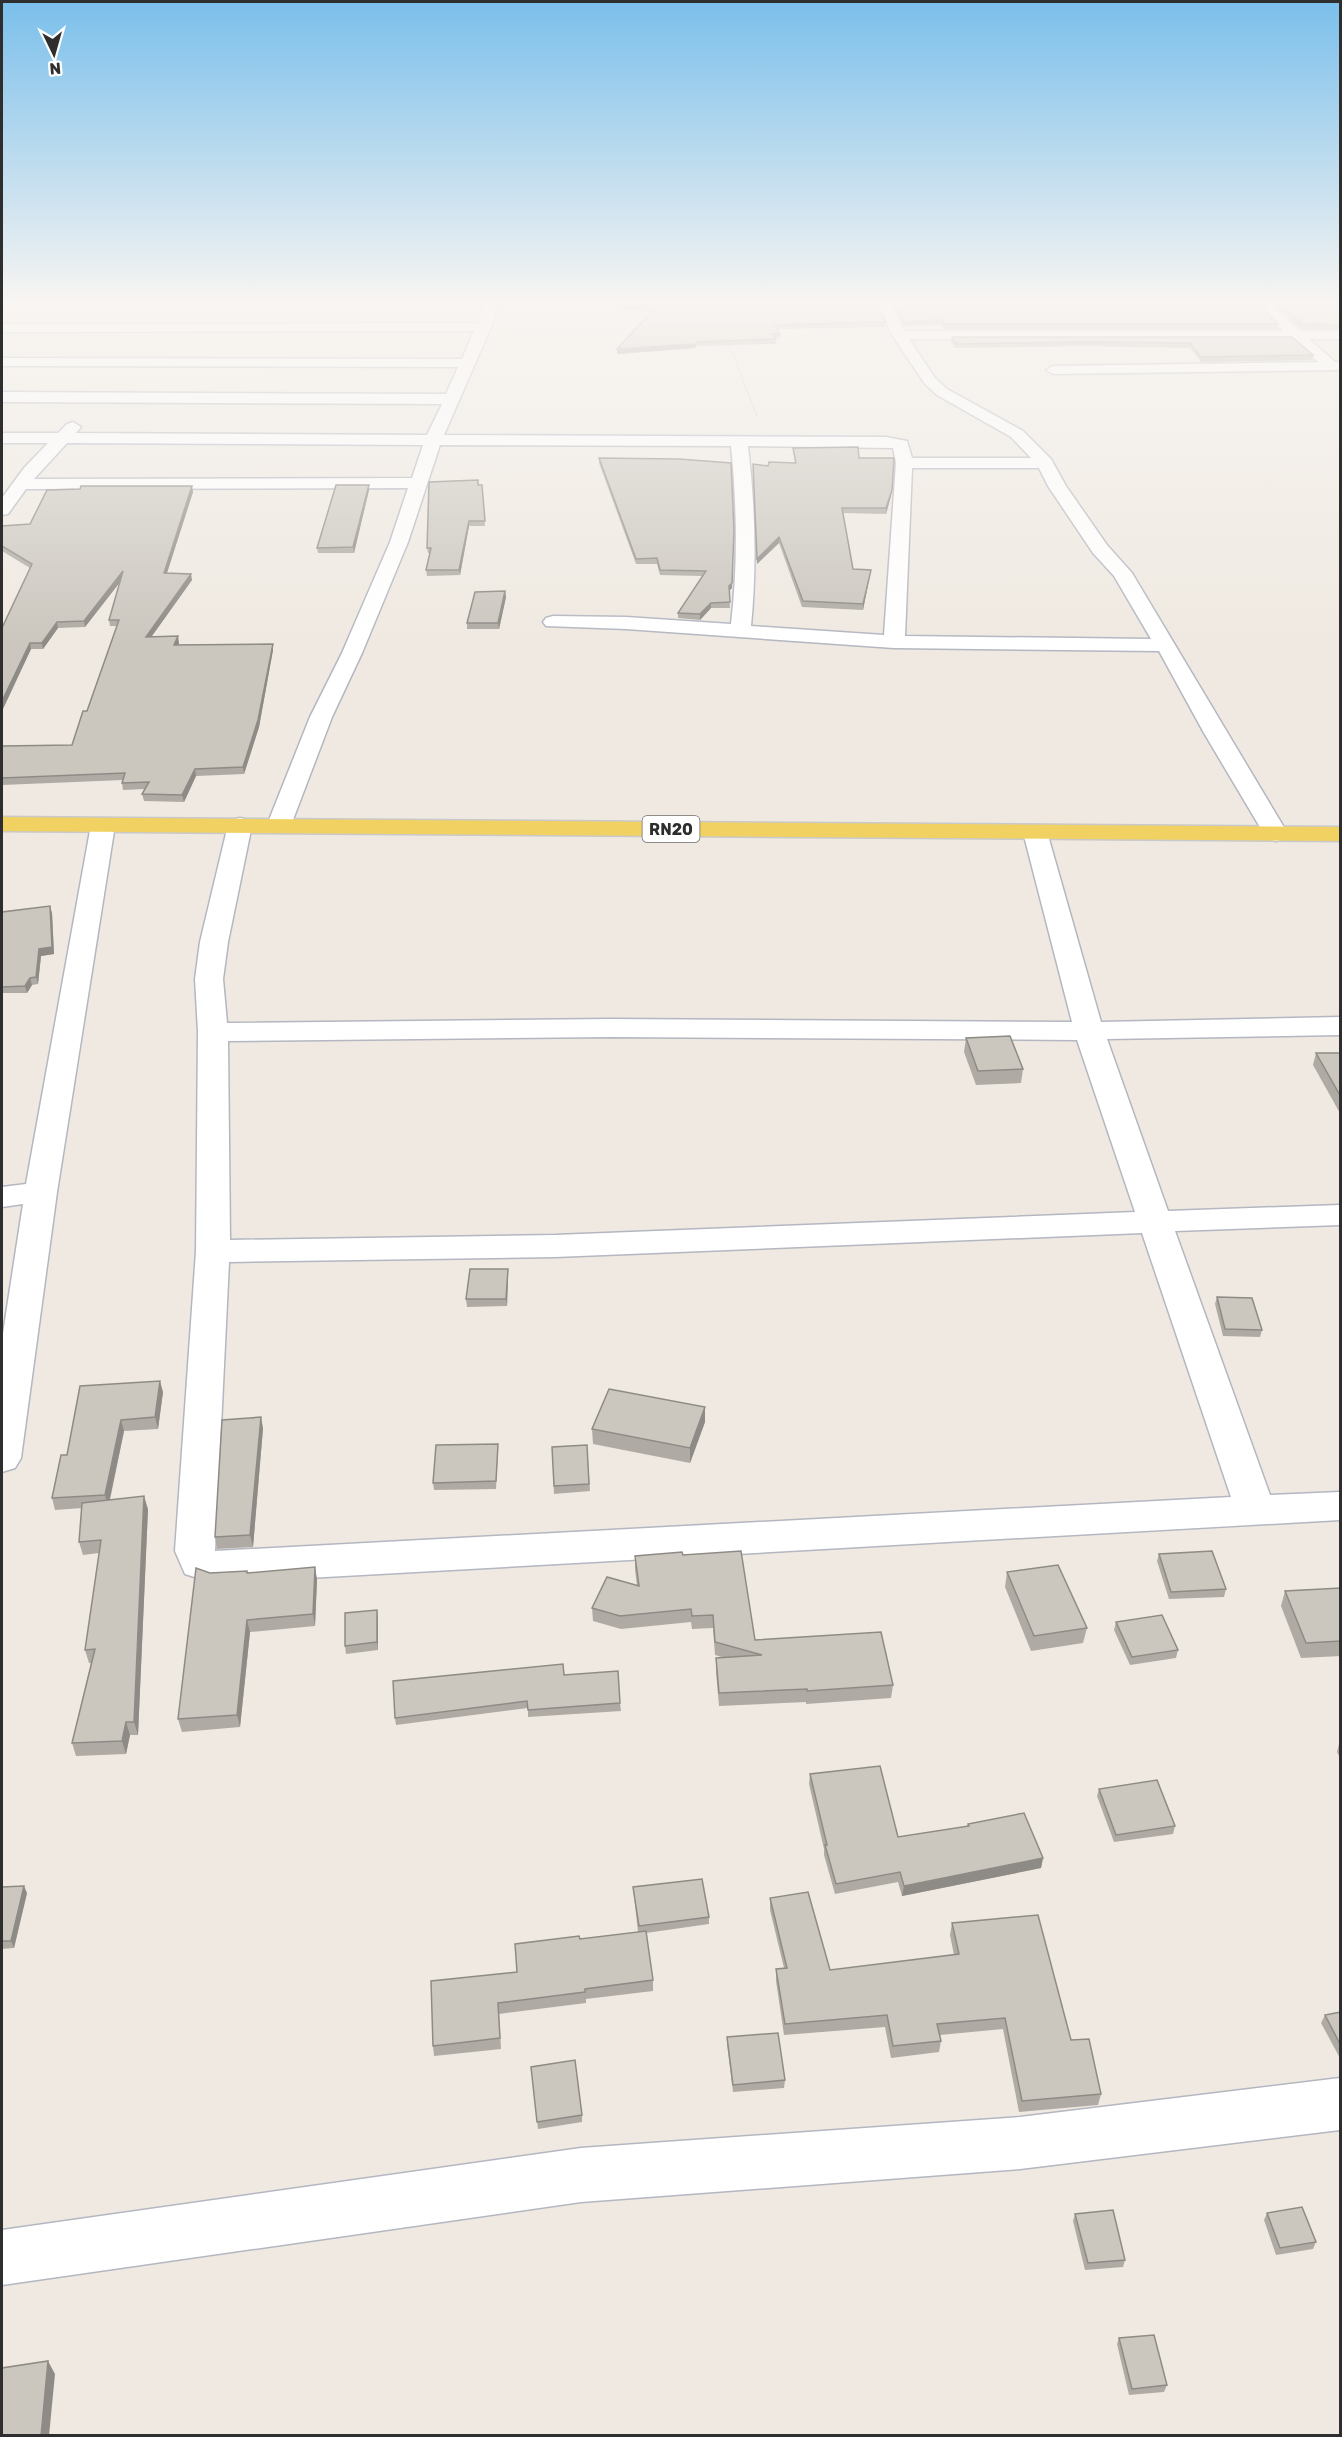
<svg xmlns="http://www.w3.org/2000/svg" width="1342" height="2437" viewBox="0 0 1342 2437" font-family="Rubik,sans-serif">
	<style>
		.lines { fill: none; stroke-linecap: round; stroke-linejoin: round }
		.minor-casing { stroke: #b4b7c1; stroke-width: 3 }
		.major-casing { stroke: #c9c9c9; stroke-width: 3 }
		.path { stroke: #c9c9c9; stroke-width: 1.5; stroke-dasharray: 2 1.5; stroke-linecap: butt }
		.minor { fill: #fff; fill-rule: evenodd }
		.major { fill: #f2d163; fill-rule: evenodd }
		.wall { fill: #afaba4 }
		.shaded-wall { fill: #8e8b86 }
		.building { fill: #cbc7bf; stroke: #8e8b86; stroke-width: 1.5 }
		.labels { text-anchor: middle; stroke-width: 4.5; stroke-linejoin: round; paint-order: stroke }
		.shield { fill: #fff; stroke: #6d6d6d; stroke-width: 1.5 }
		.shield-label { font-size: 16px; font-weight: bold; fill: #2e2e2e }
	</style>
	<rect width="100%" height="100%" fill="#efe9e1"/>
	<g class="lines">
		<defs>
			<g id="minor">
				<path d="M 485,302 L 499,302 L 491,327 L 444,435 L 886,437 L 907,441 L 912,458 L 1031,458 L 1011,437 L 937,395 L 925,384 L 892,335 L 876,302 L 890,302 L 904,331 L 1283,331 L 1254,302 L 1269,302 L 1300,331 L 1340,331 L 1340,339 L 1309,339 L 1335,362 L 1340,362 L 1340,370 L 1053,374 L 1046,370 L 1053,366 L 1318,362 L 1292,339 L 909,339 L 935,378 L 947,389 L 1023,431 L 1051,459 L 1066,486 L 1107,545 L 1132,573 L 1288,834 L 1285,839 L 1276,841 L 1267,839 L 1204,733 L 1159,651 L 894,648 L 626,629 L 546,626 L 543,622 L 546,618 L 553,616 L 626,617 L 731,624 C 738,565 737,506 731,446 L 440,445 L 408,542 L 362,653 L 332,717 L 291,825 L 288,830 L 279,832 L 270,830 L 267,825 L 310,717 L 342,653 L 390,542 L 408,488 L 26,489 L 8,514 L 2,515 L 2,498 L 24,468 L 48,443 L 2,443 L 2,433 L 58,433 L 67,424 L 73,422 L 81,427 L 76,433 L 427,435 L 442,404 L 2,402 L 2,392 L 446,394 L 458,367 L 2,366 L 2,358 L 462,359 L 474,331 L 2,332 L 2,324 L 478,323 ZM 67,443 L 423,445 L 412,478 L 34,479 ZM 748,446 L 893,448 L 896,463 L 884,635 L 751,626 C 757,565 755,506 748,446 ZM 912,468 L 1039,468 L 1048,486 L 1093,553 L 1114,576 L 1151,639 L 905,636 Z"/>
				<path d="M 103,818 L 112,820 L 115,825 L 57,1192 L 21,1458 L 15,1468 L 2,1472 L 2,1340 L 23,1204 L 2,1207 L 2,1187 L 26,1184 L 91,825 L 94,820 Z"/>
				<path d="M 240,818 L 249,820 L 252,825 L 228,942 L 223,979 L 227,1023 L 611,1019 L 1072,1022 L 1023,832 L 1026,827 L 1035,825 L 1044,827 L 1047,832 L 1101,1022 L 1340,1017 L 1340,1035 L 1107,1039 L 1168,1211 L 1340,1205 L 1340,1225 L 1175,1231 L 1270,1495 L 1340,1492 L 1340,1520 L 238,1582 L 213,1583 L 185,1574 L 175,1551 L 196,1251 L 198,1032 L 195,979 L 200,942 L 228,825 L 231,820 ZM 611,1037 L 1077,1040 L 1135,1212 L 555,1235 L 230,1240 L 228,1041 ZM 1142,1233 L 1231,1497 L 215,1551 L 229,1262 L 555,1257 Z"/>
				<path d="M 1340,2078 L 1340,2130 L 1020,2169 L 581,2202 L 2,2285 L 2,2230 L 581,2148 L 1020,2117 Z"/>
			</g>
			<path id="major" d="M 2,817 L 1340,827 L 1340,841 L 2,831 Z"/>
		</defs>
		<use href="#minor" class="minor-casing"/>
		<use href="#major" class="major-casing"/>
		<path class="path" d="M 728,342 L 757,416"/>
		<use href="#minor" class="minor"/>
		<use href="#major" class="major"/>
	</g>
	<g class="wall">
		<path d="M 624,302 L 886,322 L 885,327 L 777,329 L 780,334 L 780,338 L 775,338 L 776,344 L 696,346 L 695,348 L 617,354 L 653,311 L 623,311 Z"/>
		<path d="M 893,302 L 1257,302 L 1278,324 L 1278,329 L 944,329 L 941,325 L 904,326 Z"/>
		<path d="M 1272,302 L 1341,302 L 1341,329 L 1301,329 Z"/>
		<path d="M 952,337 L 1292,337 L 1313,355 L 1312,360 L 1201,362 L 1190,348 L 1086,346 L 955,348 L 951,341 Z"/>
		<path d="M 793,448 L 859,458 L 891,496 L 886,514 L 843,513 L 853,569 L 870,575 L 863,610 L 802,607 L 779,543 L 757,564 L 753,469 L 768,466 L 795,463 Z"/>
		<path d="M 599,458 L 732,588 L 729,591 L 730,608 L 711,608 L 700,620 L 678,618 L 678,613 L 702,576 L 660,575 L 657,564 L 636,564 L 599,463 Z"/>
		<path d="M 478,485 L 482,485 L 485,526 L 469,526 L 460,575 L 427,576 L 426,570 L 430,553 L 428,553 L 427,548 Z"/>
		<path d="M 369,490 L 354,553 L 318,553 L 317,548 Z"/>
		<path d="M 193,492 L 167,573 L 192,580 L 151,637 L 179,643 L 178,645 L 273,644 L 273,650 L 259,727 L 244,774 L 196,776 L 184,802 L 144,801 L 142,794 L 145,789 L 123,790 L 122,783 L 123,780 L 2,785 L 2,746 L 72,745 L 87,711 L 117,626 L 110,626 L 109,620 L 120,582 L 85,627 L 58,628 L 43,649 L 31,649 L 2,711 L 30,568 L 2,551 L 2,526 L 30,524 Z"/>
		<path d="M 505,591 L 506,597 L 499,629 L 467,629 L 467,623 Z"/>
		<path d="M 2,912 L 52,913 L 54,954 L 41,956 L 38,984 L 32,985 L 27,993 L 2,993 Z"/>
		<path d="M 966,1038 L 1023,1069 L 1021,1083 L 976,1085 L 964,1052 Z"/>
		<path d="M 1316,1053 L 1341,1053 L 1341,1115 L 1313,1065 Z"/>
		<path d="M 508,1276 L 507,1306 L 467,1307 L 466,1299 Z"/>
		<path d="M 1217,1297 L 1262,1330 L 1260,1337 L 1223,1336 L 1215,1304 Z"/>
		<path d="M 163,1392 L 158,1429 L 124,1431 L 110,1500 L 148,1509 L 138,1735 L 130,1735 L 126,1754 L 76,1756 L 72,1743 L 91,1663 L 89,1663 L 85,1650 L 99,1553 L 83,1555 L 79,1542 L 82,1508 L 55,1510 L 52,1498 L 67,1455 Z"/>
		<path d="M 705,1422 L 690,1463 L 593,1444 L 592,1429 Z"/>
		<path d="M 263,1428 L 253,1547 L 217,1549 L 215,1537 Z"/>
		<path d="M 498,1444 L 498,1451 L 496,1489 L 434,1490 L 433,1483 Z"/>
		<path d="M 587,1445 L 590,1491 L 554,1494 L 552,1447 Z"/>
		<path d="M 1159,1554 L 1226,1589 L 1224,1597 L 1169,1599 L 1157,1561 Z"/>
		<path d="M 683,1555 L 755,1640 L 893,1685 L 891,1698 L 806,1704 L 806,1702 L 719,1706 L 716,1672 L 716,1658 L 725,1658 L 715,1655 L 713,1628 L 692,1629 L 691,1622 L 621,1629 L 593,1621 L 592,1608 L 637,1586 L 635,1569 L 635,1556 Z"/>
		<path d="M 315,1567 L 317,1580 L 315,1626 L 250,1632 L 240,1727 L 182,1732 L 178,1719 L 210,1573 L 247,1571 L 247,1573 Z"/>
		<path d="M 1007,1572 L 1087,1628 L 1083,1643 L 1031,1651 L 1005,1587 Z"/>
		<path d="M 1341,1588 L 1341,1656 L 1301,1658 L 1281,1606 L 1285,1591 Z"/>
		<path d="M 378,1618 L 378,1650 L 346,1654 L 345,1646 Z"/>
		<path d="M 1116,1622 L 1178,1650 L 1176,1658 L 1130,1665 L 1114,1630 Z"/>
		<path d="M 564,1675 L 620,1703 L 621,1711 L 528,1717 L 528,1708 L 396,1725 L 395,1718 Z"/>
		<path d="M 1339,1744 L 1341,1744 L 1341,1760 L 1337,1752 Z"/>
		<path d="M 810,1774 L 898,1837 L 967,1826 L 968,1824 L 1043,1858 L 1041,1868 L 902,1896 L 898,1882 L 835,1894 L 824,1855 L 824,1849 L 809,1784 Z"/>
		<path d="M 1099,1789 L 1175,1826 L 1173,1834 L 1114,1842 L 1097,1796 Z"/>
		<path d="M 2,1887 L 27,1893 L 14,1948 L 2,1949 Z"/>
		<path d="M 633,1887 L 709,1917 L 709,1924 L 646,1933 L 653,1980 L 653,1991 L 586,1999 L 586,2003 L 499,2014 L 501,2049 L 434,2056 L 433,2046 L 517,1972 L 580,1939 L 638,1932 Z"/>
		<path d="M 770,1898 L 830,1970 L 954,1955 L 950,1935 L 952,1923 L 1071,2040 L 1101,2094 L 1098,2105 L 1019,2112 L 1003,2029 L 940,2035 L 941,2041 L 939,2052 L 891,2058 L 885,2027 L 784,2035 L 776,1981 L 776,1969 L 784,1968 L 770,1910 Z"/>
		<path d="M 1341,2012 L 1341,2060 L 1321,2023 L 1325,2015 Z"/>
		<path d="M 727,2037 L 785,2080 L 784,2088 L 733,2092 L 727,2044 Z"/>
		<path d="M 531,2067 L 582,2115 L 582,2122 L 538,2129 Z"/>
		<path d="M 1267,2213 L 1316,2242 L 1313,2249 L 1276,2255 L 1264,2220 Z"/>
		<path d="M 1075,2214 L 1125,2260 L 1123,2267 L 1085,2270 L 1073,2221 Z"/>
		<path d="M 1119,2338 L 1167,2385 L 1164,2392 L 1129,2395 L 1117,2344 Z"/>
	</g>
	<g class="shaded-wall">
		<path d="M 696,344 L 695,348 L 617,354 L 617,349 Z"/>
		<path d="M 369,485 L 369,490 L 354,553 L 353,547 Z"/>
		<path d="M 192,486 L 193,492 L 165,579 L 164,573 Z"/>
		<path d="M 892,490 L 891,496 L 886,514 L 886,508 Z"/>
		<path d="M 469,521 L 469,526 L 460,575 L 459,570 Z"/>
		<path d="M 734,530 L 732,588 L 728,592 Z"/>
		<path d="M 779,537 L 779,543 L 757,564 L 757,559 Z"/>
		<path d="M 871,570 L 863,610 L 863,604 Z"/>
		<path d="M 123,571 L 124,577 L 85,627 L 84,621 Z"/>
		<path d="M 191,574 L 192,580 L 147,643 L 146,637 Z"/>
		<path d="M 505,591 L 506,597 L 499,629 L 498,623 Z"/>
		<path d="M 711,603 L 711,608 L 700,620 L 700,614 Z"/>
		<path d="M 57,622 L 58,628 L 43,649 L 42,643 Z"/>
		<path d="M 178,636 L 179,643 L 175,652 L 174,645 Z"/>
		<path d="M 30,643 L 31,649 L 2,711 L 2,701 Z"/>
		<path d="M 273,644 L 273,650 L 259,727 L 244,774 L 243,767 Z"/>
		<path d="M 195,769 L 196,776 L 184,802 L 182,795 Z"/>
		<path d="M 50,906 L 52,913 L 54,954 L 41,956 L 38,984 L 36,977 L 39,949 Z"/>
		<path d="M 30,978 L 32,985 L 27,993 L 25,986 Z"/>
		<path d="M 508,1269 L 508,1276 L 507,1306 L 506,1299 Z"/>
		<path d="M 160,1381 L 163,1392 L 158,1429 L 155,1417 Z"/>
		<path d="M 705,1407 L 705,1422 L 690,1463 L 690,1448 Z"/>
		<path d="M 261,1417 L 263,1428 L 253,1547 L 250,1535 Z"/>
		<path d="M 121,1420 L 124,1431 L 108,1507 L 105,1495 Z"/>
		<path d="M 144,1496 L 148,1509 L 138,1735 L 134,1722 Z"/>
		<path d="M 315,1567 L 317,1580 L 315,1626 L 313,1614 Z"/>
		<path d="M 377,1610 L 378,1618 L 378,1650 L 377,1642 Z"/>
		<path d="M 247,1620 L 250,1632 L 240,1727 L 237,1715 Z"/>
		<path d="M 126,1722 L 130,1735 L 126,1754 L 122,1741 Z"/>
		<path d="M 1043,1858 L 1041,1868 L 902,1896 L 904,1886 Z"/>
		<path d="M 24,1886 L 27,1893 L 14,1948 L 11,1941 Z"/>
		<path d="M 48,2361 L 55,2374 L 49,2436 L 41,2436 Z"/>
	</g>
	<g class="building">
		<path d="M 624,302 L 876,302 L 886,322 L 775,325 L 780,334 L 772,334 L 776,339 L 696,342 L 696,344 L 617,349 L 657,306 L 623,307 Z"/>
		<path d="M 895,302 L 1257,302 L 1278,324 L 944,324 L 942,320 L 904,322 Z"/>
		<path d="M 1277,302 L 1341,302 L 1341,325 L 1302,324 Z"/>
		<path d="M 952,337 L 1292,337 L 1313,355 L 1201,357 L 1190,343 L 1086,342 L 956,344 Z"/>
		<path d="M 858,447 L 859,458 L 894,458 L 892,490 L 886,508 L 842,508 L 853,569 L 871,570 L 863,604 L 803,601 L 779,537 L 757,559 L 753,464 L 768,466 L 769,462 L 796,463 L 793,448 Z"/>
		<path d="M 599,458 L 679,459 L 731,463 L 734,530 L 732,583 L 729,586 L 730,602 L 711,603 L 700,614 L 678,613 L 706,571 L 660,570 L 657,558 L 636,559 Z"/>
		<path d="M 478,480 L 478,485 L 482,485 L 485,521 L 469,521 L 459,570 L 426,570 L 431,548 L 427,548 L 429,482 Z"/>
		<path d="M 336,485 L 369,485 L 353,547 L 317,548 Z"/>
		<path d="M 81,486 L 192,486 L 164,573 L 191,574 L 146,637 L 178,636 L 174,645 L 273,644 L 258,720 L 243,767 L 195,769 L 182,795 L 142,794 L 149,782 L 122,783 L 125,773 L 2,778 L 2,746 L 72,745 L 83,711 L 87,711 L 119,620 L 109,620 L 123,571 L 84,621 L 57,622 L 42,643 L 30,643 L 2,701 L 2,628 L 32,564 L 2,546 L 2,526 L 30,524 L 47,490 L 80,489 Z"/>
		<path d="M 505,591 L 498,623 L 467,623 L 475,592 Z"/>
		<path d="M 50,906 L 52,947 L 39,949 L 36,977 L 30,978 L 25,986 L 2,987 L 2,912 Z"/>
		<path d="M 1010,1036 L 1023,1069 L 978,1071 L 966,1038 Z"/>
		<path d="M 1316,1053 L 1341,1053 L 1341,1097 Z"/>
		<path d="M 470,1269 L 508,1269 L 506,1299 L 466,1299 Z"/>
		<path d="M 1217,1297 L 1252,1298 L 1262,1330 L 1225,1329 Z"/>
		<path d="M 160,1381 L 155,1417 L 121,1420 L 105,1495 L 52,1498 L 61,1455 L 67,1455 L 80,1386 Z"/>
		<path d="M 609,1389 L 705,1407 L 690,1448 L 592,1429 Z"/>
		<path d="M 261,1417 L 250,1535 L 215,1537 L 222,1420 Z"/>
		<path d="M 498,1444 L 496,1481 L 433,1483 L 436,1445 Z"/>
		<path d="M 587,1445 L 589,1484 L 554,1486 L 552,1447 Z"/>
		<path d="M 144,1496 L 134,1722 L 126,1722 L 122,1741 L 72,1743 L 95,1649 L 85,1650 L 101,1540 L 79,1542 L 82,1503 Z"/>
		<path d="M 741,1551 L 755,1640 L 881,1632 L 893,1685 L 807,1691 L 807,1689 L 719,1693 L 716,1658 L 762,1655 L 715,1642 L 713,1615 L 692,1616 L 691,1609 L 620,1616 L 592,1608 L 607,1577 L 639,1586 L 635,1556 L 682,1552 L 683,1555 Z"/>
		<path d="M 1212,1551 L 1226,1589 L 1171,1592 L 1159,1554 Z"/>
		<path d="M 1058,1565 L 1087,1628 L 1034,1636 L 1007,1572 Z"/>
		<path d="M 315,1567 L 313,1614 L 247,1620 L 237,1715 L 178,1719 L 196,1568 L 210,1573 L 247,1571 L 247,1573 Z"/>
		<path d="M 1341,1588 L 1341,1641 L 1306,1643 L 1285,1591 Z"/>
		<path d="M 377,1610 L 377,1642 L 345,1646 L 345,1613 Z"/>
		<path d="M 1162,1615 L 1178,1650 L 1132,1657 L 1116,1622 Z"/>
		<path d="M 563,1664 L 564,1675 L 618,1671 L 620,1703 L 528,1710 L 527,1701 L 395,1718 L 393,1681 Z"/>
		<path d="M 880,1766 L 898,1837 L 969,1826 L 968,1824 L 1024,1813 L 1043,1858 L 904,1886 L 900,1872 L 836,1884 L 825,1845 L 827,1845 L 810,1774 Z"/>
		<path d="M 1157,1780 L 1175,1826 L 1116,1835 L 1099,1789 Z"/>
		<path d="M 702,1879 L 709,1917 L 639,1926 L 633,1887 Z"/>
		<path d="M 24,1886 L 11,1941 L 2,1941 L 2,1887 Z"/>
		<path d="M 808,1892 L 830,1970 L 959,1954 L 952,1923 L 1038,1915 L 1071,2040 L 1089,2039 L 1101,2094 L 1022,2101 L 1005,2018 L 937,2024 L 941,2041 L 893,2046 L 887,2015 L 785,2024 L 776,1969 L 787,1968 L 770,1898 Z"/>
		<path d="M 646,1931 L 653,1980 L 585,1989 L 585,1992 L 498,2003 L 500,2038 L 433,2046 L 431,1981 L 517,1972 L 515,1944 L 579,1936 L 580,1939 Z"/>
		<path d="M 1341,2012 L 1341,2046 L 1325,2015 Z"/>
		<path d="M 778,2033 L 785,2080 L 733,2085 L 727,2037 Z"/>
		<path d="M 575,2060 L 582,2115 L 537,2122 L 531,2067 Z"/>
		<path d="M 1302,2207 L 1316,2242 L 1280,2248 L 1267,2213 Z"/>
		<path d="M 1113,2210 L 1125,2260 L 1088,2263 L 1075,2214 Z"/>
		<path d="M 1154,2335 L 1167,2385 L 1132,2389 L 1119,2338 Z"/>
		<path d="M 48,2361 L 41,2436 L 2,2436 L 2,2368 Z"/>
	</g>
	<linearGradient id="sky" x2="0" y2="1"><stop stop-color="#7abfeb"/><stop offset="0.47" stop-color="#f8f5f2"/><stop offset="1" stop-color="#f8f5f2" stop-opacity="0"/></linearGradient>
	<rect width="1342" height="643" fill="url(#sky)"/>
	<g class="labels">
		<rect class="shield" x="642.5" y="816" width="57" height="26" rx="4.5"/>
		<g class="shield-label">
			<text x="671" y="835">RN20</text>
		</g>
	</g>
	<rect width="1342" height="2437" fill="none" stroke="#2e2e2e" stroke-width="6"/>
	<g transform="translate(54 54) rotate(175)" stroke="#ffffff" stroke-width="4.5" paint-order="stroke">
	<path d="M0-4.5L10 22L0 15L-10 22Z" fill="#2e2e2e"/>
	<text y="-9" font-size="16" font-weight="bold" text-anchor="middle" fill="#2e2e2e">N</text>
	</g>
</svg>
